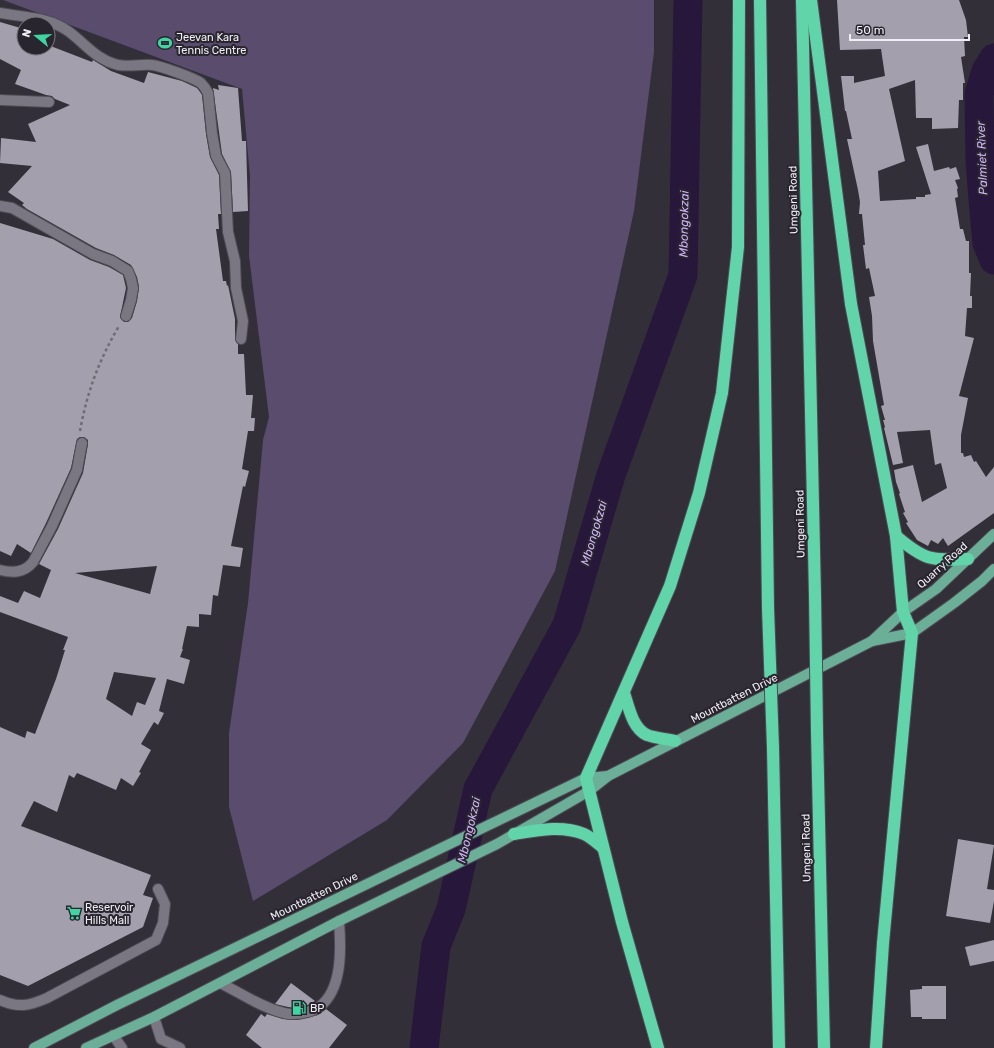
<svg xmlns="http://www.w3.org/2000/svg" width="994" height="1048" viewBox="0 0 994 1048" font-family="Rubik,sans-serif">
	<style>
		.green { fill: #594c6d }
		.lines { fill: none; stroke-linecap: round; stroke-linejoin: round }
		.river { stroke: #27173b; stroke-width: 29 }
		.building { fill: #a39fac; fill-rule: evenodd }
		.minor-casing { stroke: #4d4b53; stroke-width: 12 }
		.major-casing { stroke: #4d4b53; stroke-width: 12 }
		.highway-casing { stroke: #4d4b53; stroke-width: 14 }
		.path { stroke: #706c75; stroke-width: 2.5; stroke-dasharray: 3 3; stroke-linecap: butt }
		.minor { stroke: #7a7682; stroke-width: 10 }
		.major { stroke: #6baf99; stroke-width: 10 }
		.highway { stroke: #61d5a9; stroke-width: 12 }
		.highway-bridge-casing { stroke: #4d4b53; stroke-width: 14; stroke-linecap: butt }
		.highway-bridge { stroke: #61d5a9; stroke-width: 12 }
		.labels { text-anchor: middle; stroke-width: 4; stroke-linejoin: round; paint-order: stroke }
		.poi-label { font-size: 11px; fill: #f0eef4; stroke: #29252f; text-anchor: start }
		.street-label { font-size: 11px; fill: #f0eef4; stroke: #29252f }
		.water-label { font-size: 12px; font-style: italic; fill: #cfb4f9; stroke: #29252f }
	</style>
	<rect width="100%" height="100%" fill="#332f39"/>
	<path class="green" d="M 3,0 L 654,0 L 654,52 L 634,211 L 555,571 L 463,743 L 387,820 L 253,901 L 229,807 L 229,733 L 248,603 L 263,440 L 269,417 L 249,256 L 250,176 L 242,89 Z"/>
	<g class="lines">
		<g class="river">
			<path d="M 994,58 L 986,71 L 979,94 L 980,161 L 984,211 L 987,243 L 994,260"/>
			<path d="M 424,1048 L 436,946 L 451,909 L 478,789 L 567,625 L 611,475 L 683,275 L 688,0"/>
		</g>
	</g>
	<g class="building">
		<path d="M 837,0 L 959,0 L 966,20 L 968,37 L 964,37 L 965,56 L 961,57 L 965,83 L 963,83 L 963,100 L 959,100 L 958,128 L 932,129 L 932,118 L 916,118 L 915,80 L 889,89 L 905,161 L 878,171 L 880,201 L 916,199 L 916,197 L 925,197 L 925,195 L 931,194 L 916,147 L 928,144 L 934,171 L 949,167 L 950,169 L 956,167 L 960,179 L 955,180 L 958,188 L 957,189 L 958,197 L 955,198 L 960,229 L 963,229 L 966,241 L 969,241 L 969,273 L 971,273 L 970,296 L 972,296 L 972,308 L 967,308 L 965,336 L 974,338 L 959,396 L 968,398 L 961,435 L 961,453 L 963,453 L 964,457 L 971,455 L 974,462 L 976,461 L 986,477 L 994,467 L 994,513 L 948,546 L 943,538 L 938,544 L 931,540 L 928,546 L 917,540 L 906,523 L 908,522 L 903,513 L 905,512 L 899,494 L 900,493 L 896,482 L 894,470 L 913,465 L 922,502 L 947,488 L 941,463 L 935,465 L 930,430 L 897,432 L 903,463 L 893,465 L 884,428 L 885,427 L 883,420 L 885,420 L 881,406 L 884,405 L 873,341 L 872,316 L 869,297 L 875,296 L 869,268 L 866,269 L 863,245 L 865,245 L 862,214 L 859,214 L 860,202 L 858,190 L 847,139 L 852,139 L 846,111 L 845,111 L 841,76 L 854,76 L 854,83 L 885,76 L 881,49 L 840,50 Z"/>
		<path d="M 0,22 L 24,29 L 24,48 L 48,48 L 48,45 L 92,62 L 93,60 L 111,71 L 144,83 L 148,72 L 182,81 L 197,88 L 200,92 L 202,95 L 206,134 L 210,157 L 219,175 L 221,214 L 218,214 L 219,229 L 216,229 L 223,281 L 226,281 L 227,286 L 228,285 L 235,319 L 235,339 L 238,344 L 238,354 L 244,354 L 246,395 L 253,395 L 251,418 L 255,418 L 254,431 L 248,431 L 242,469 L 249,471 L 245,487 L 243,486 L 231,546 L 243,548 L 240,567 L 223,565 L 218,596 L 213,595 L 211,615 L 199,614 L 199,627 L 187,626 L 182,649 L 183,649 L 180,657 L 190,660 L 184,684 L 167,679 L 159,711 L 164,713 L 158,725 L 154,722 L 141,744 L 151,750 L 139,772 L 141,773 L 133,786 L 121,778 L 116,790 L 77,773 L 74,778 L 69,775 L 57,812 L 34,801 L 21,826 L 151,875 L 143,895 L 153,898 L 143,927 L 28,986 L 0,975 L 0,727 L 25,738 L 27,731 L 35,734 L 56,679 L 65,650 L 63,650 L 68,637 L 0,612 L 0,596 L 18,603 L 24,591 L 40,598 L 51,570 L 39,564 L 58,529 L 83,473 L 88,444 L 88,440 L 84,437 L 80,437 L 77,439 L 71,468 L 46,523 L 31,553 L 17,544 L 11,556 L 0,551 L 0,223 L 53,239 L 90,260 L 109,267 L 123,275 L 126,288 L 120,317 L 124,322 L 128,322 L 132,318 L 137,301 L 139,287 L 137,277 L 131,265 L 114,255 L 96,248 L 27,209 L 22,205 L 24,203 L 8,192 L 32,166 L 0,163 L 1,138 L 36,142 L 28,124 L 70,105 L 55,99 L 52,96 L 46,95 L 15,84 L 21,70 L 0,59 ZM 157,566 L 150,594 L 75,573 ZM 114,672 L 156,678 L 145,705 L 137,702 L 132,716 L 106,699 Z"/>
		<path d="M 218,85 L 238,88 L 242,141 L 246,141 L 248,211 L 233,212 L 231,172 L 222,154 L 213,88 L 219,90 Z"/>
		<path d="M 958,839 L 994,845 L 987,889 L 994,890 L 994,901 L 990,923 L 946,916 Z"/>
		<path d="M 994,940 L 994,961 L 970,966 L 965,947 Z"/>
		<path d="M 291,983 L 315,1001 L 306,1006 L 296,1008 L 288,1007 L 275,1004 Z"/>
		<path d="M 922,986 L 946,986 L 946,1019 L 922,1019 L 922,1017 L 911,1017 L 910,990 L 922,989 Z"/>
		<path d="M 326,1009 L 347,1025 L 329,1048 L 262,1048 L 246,1035 L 261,1014 L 265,1017 L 267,1014 L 283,1019 L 297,1020 L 318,1015 Z"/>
	</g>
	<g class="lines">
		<defs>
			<g id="minor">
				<path d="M 0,13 C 22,17 49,17 68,31 C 86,44 95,59 118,65 C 130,67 141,64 152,65 C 161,66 194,78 201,83 C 204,86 206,89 208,93 L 212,133 L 216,156 L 225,173 L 228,232 L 235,261 L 236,288 L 243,321 L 241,339"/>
				<path d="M 0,100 L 49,102"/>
				<path d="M 0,206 L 12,208 L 93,254 L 112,261 L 128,271 L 131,279 L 133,288 L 131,300 L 126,316"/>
				<path d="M 0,570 C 13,573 24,573 33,562 L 52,526 L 77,470 L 82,443"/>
				<path d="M 220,983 C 241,993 262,1008 284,1013 C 292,1015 300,1014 308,1012 C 312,1010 317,1010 319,1007 C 343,990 341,947 339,921"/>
				<path d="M 0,1000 C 19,1008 29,1006 47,998 L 156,940 L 163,923 L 165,904 L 158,889"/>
				<path d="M 154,1017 L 161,1039 L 180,1048"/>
				<path d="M 113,1035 L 122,1048"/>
			</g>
			<g id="major">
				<path d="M 872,641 L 903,612 L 936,589 L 994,534"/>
				<path d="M 34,1048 L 117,1005 L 586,778 L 608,776"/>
				<path d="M 86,1048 L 154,1017 L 339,921 L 497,844 L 589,791 L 608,776 L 872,641 L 912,633 L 954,603 L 982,581 L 994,569"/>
			</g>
			<g id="highway">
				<path d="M 760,0 L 768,608"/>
				<path d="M 802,0 L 815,596"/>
				<path d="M 811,0 L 851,304 L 896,536 L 903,612 L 912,633 L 883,943 L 876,1048"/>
				<path d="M 896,536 C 924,560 931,561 968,559"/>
				<path d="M 624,693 C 629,707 632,728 647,735 C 655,738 666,739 675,741"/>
				<path d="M 817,731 L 824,1048"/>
				<path d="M 773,748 L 779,1048"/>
				<path d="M 514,834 C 538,830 562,825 584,834 C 591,837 597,843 602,847"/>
				<path d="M 658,1048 L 622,922 L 586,778 L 670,586 L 699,493 L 722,393 L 738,247 L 739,0"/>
			</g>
		</defs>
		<use href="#minor" class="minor-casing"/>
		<use href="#major" class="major-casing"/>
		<use href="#highway" class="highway-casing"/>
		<path class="path" d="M 80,431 C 87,392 99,360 119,326"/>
		<use href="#minor" class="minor"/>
		<use href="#major" class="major"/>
		<use href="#highway" class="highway"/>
		<defs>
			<g id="highway-bridge">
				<path d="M 815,596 L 817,731"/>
				<path d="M 768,608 L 773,748"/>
			</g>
		</defs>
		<use href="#highway-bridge" class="highway-bridge-casing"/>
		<use href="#highway-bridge" class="highway-bridge"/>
	</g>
	<defs>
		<symbol id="stadium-bare" viewBox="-9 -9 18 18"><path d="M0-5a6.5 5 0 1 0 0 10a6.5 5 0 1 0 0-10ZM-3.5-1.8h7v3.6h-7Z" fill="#40d4a1" stroke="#29252f" stroke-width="2.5" paint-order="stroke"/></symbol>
		<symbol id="supermarket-bare" viewBox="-9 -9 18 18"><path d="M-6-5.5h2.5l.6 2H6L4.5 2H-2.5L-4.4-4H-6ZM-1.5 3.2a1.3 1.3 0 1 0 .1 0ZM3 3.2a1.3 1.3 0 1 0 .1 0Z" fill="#40d4a1" stroke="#29252f" stroke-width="2.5" paint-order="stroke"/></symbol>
		<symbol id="fuel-bare" viewBox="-9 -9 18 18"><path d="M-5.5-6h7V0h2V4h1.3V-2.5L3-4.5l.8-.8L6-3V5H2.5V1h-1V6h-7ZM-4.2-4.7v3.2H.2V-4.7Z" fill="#40d4a1" stroke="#29252f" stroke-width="2.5" paint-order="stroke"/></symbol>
	</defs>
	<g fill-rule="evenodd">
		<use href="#stadium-bare" x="155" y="33" width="20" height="20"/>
		<use href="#supermarket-bare" x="64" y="903" width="20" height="20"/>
		<use href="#fuel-bare" x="289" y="998" width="20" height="20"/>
	</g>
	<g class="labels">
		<g class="poi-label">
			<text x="176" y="41">Jeevan Kara<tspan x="176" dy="13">Tennis Centre</tspan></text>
			<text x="85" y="911">Reservoir<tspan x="85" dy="13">Hills Mall</tspan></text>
			<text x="310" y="1012">BP</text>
		</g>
		<g class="street-label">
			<text transform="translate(793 200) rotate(-91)" y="4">Umgeni Road</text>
			<text transform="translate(800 524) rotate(-91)" y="4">Umgeni Road</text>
			<text transform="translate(942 565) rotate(-42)" y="4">Quarry Road</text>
			<text transform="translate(734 698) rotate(-27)" y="4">Mountbatten Drive</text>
			<text transform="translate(806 848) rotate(-91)" y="4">Umgeni Road</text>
			<text transform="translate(314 896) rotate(-26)" y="4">Mountbatten Drive</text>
		</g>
		<g class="water-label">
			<text transform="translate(982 158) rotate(-92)" y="4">Palmiet River</text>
			<text transform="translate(684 224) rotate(-89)" y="4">Mbongokzai</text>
			<text transform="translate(594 533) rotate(-74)" y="4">Mbongokzai</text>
			<text transform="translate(469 830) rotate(-77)" y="4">Mbongokzai</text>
		</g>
	</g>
	<g transform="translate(36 36) rotate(288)"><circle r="19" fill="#29252f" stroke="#79757e"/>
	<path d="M0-3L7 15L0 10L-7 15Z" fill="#40d4a1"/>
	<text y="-6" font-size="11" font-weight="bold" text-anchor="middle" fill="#f0eef4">N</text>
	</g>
	<path d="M850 34v6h119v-6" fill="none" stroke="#f0eef4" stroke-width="2"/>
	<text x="856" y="34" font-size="12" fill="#f0eef4" stroke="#29252f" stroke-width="3" paint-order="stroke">50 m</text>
</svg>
